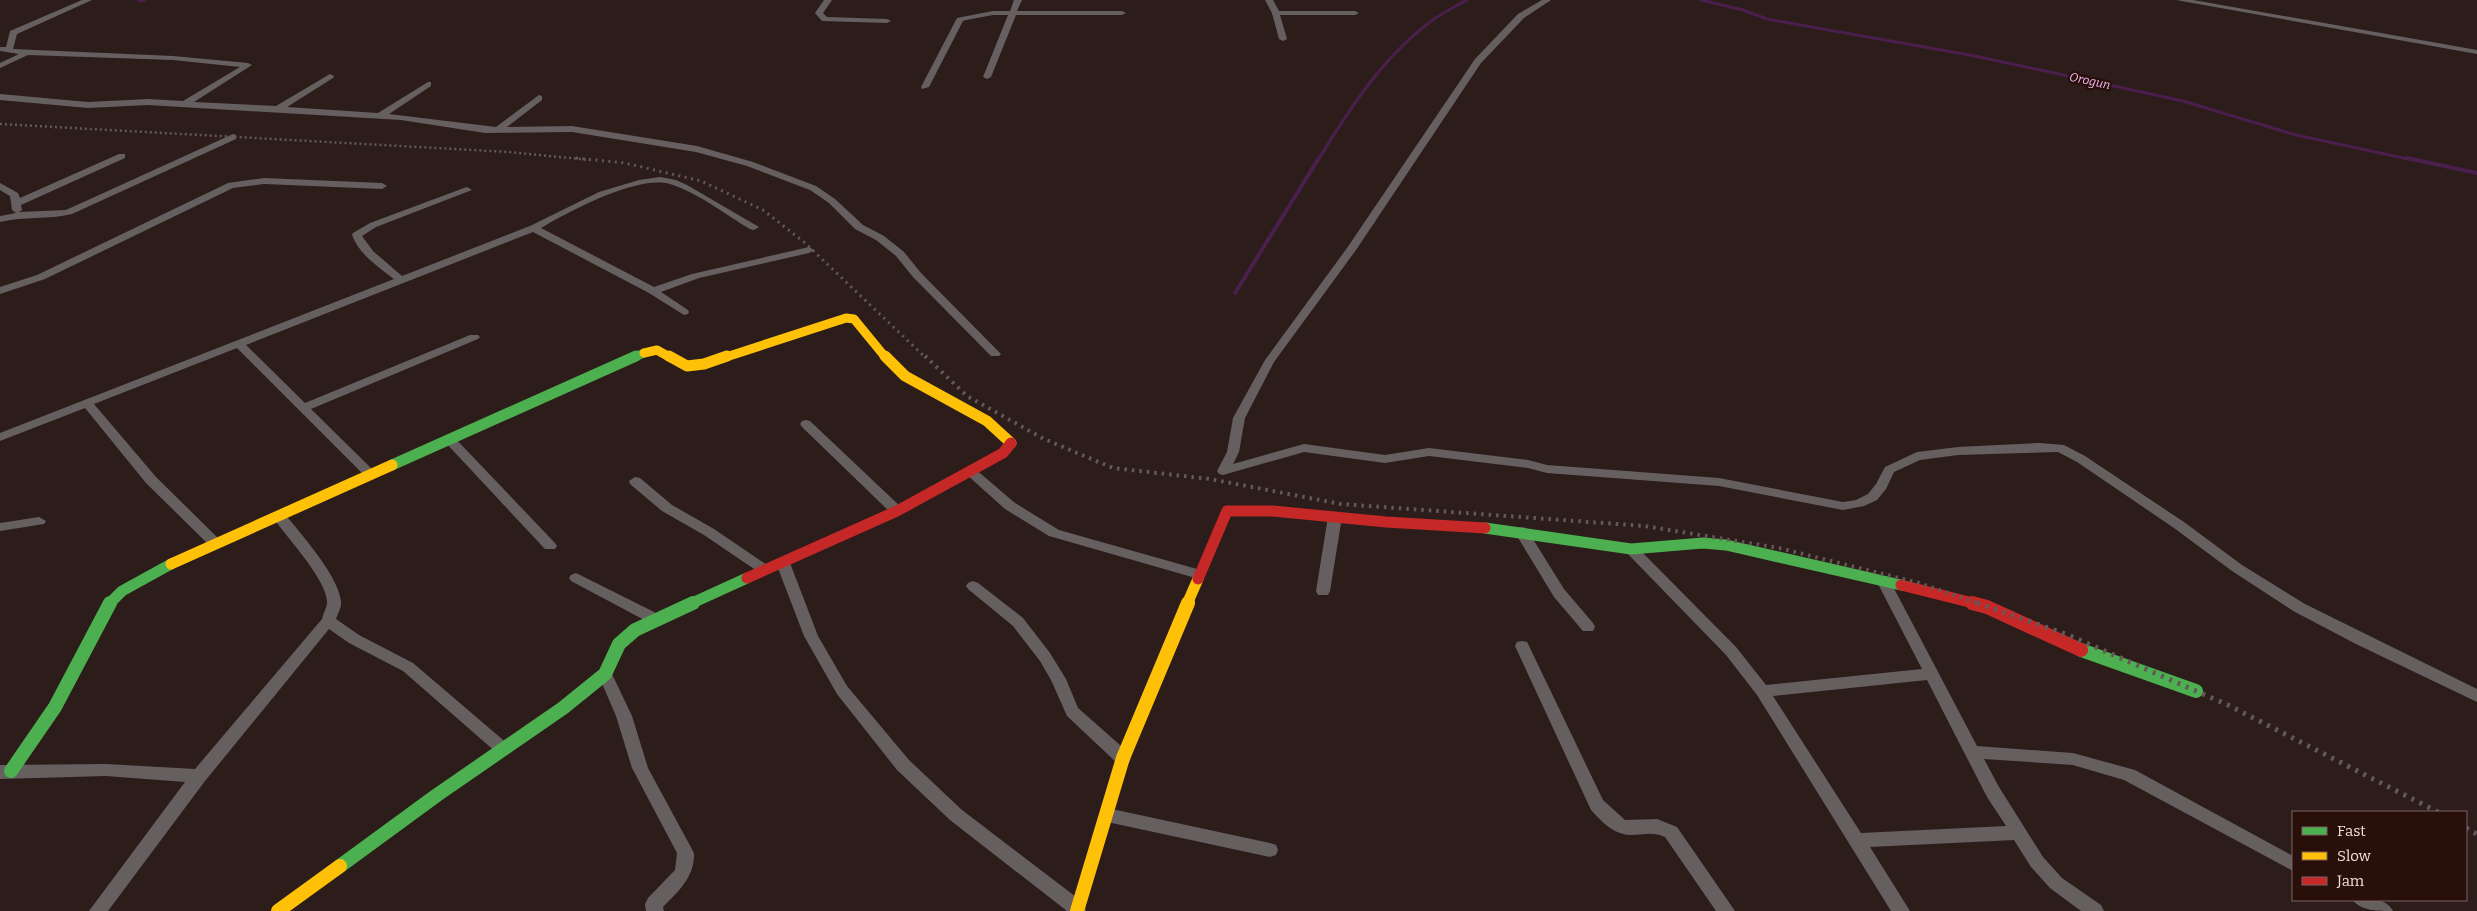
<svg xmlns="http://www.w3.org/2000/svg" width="2477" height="911" viewBox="0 0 2477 911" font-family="Bitter,serif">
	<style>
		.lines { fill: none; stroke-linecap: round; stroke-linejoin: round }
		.stream-far1 { stroke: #4b1f4d; stroke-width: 3 }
		.stream { stroke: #4b1f4d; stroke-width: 4 }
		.street { fill: #665f60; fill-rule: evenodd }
		.fast-far2 { stroke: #4caf50; stroke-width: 9 }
		.fast-far1 { stroke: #4caf50; stroke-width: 11 }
		.fast { stroke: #4caf50; stroke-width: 14 }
		.slow-far2 { stroke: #ffc107; stroke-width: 9 }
		.slow-far1 { stroke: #ffc107; stroke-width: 11 }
		.slow { stroke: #ffc107; stroke-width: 14 }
		.jam-far1 { stroke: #c62828; stroke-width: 11 }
		.jam { stroke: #c62828; stroke-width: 14 }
		.rail-far3 { stroke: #635958; stroke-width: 2.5; stroke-dasharray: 2 3; stroke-linecap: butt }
		.rail-far2 { stroke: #635958; stroke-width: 3; stroke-dasharray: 2 4.5; stroke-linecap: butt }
		.rail-far1 { stroke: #635958; stroke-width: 4; stroke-dasharray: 2.5 5; stroke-linecap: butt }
		.rail { stroke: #635958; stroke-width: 5; stroke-dasharray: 3 6; stroke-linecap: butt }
		.labels { text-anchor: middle; stroke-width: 5; stroke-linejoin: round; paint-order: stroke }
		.far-water-label { font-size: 12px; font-style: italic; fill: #f5baf8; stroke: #290f0a }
	</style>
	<rect width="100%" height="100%" fill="#2c1d1b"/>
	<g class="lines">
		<g class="stream-far1">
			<path d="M 1701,0 L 1743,10 L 1767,19 L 1975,56 L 2183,101 L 2296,135 L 2413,160"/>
			<path d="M 139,1 L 145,0"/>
			<path d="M 1318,160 C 1350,108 1384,55 1434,19 C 1444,12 1456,6 1467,0"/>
		</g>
		<g class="stream">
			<path d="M 2407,158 L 2477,173"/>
			<path d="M 1235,293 L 1319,158"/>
		</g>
		<g class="street">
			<path d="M 82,0 L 92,0 L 17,34 L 13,49 L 173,56 L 248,63 L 252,65 L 194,102 L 276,106 L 330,74 L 334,76 L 333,78 L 287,107 L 378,113 L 428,82 L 431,82 L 431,86 L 389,114 L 496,127 L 539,95 L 542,96 L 542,100 L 507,127 L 572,126 L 697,146 L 753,162 L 816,186 L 835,199 L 863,225 L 884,236 L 904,252 L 921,273 L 1001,354 L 999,356 L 991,356 L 913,277 L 896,256 L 876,240 L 855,229 L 829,203 L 810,190 L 747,166 L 696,152 L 572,132 L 485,133 L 401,120 L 148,105 L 88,108 L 0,100 L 0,94 L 88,102 L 148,99 L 183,101 L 240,67 L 173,60 L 28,55 L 0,68 L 0,63 L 19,54 L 0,51 L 0,47 L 6,47 L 10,31 Z"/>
			<path d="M 824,0 L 832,0 L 823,13 L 827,17 L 887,19 L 891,21 L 887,23 L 822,21 L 815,13 Z"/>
			<path d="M 1014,0 L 1022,0 L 1017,11 L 1122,11 L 1126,13 L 1122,15 L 1016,15 L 991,77 L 987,79 L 983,77 L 1008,15 L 993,15 L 966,20 L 963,21 L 929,87 L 922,89 L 921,87 L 957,18 L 993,11 L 1010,11 Z"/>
			<path d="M 1265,0 L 1273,0 L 1279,11 L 1355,11 L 1359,13 L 1355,15 L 1280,15 L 1287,39 L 1283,41 L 1279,39 L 1272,13 Z"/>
			<path d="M 1542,0 L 1551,0 L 1524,18 L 1481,63 L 1356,250 L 1274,362 L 1245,418 L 1239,452 L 1233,464 L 1304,444 L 1385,455 L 1429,448 L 1528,460 L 1547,465 L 1719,478 L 1843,502 L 1856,500 L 1868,494 L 1876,484 L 1885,467 L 1917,452 L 1958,447 L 2039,443 L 2064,445 L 2085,456 L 2184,522 L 2242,565 L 2305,604 L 2477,689 L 2477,702 L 2356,644 L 2295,612 L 2232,571 L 2174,528 L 2077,462 L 2058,452 L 1958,455 L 1920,460 L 1894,472 L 1886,489 L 1877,500 L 1864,506 L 1843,510 L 1719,486 L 1547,473 L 1528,468 L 1429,456 L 1385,463 L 1304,452 L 1223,475 L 1219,474 L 1217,471 L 1227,452 L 1233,418 L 1265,360 L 1347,248 L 1475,59 L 1518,14 Z"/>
			<path d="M 2176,0 L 2193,0 L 2477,50 L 2477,54 Z"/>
			<path d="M 233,134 L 236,135 L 236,139 L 72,214 C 48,220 24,216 0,222 L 0,216 L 16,213 L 12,210 L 10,196 L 0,190 L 0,183 L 18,193 L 20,198 L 119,154 L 125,154 L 125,158 L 21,205 L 22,210 L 19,212 L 66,210 Z"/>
			<path d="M 660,177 L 676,180 L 687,185 L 759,227 L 754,230 L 750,229 C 726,215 697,192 670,184 C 637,175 570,211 541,228 L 654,287 L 692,274 L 809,247 L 814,250 L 809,253 L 699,278 L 661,292 L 688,310 L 689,312 L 688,314 L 684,315 L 649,293 L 533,232 L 246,345 L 305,403 L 470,335 L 478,335 L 480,337 L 478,339 L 311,409 L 374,471 L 376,474 L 374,477 L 366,477 L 237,348 L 94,404 L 156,477 L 220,540 L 222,543 L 220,546 L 210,546 L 146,483 L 85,408 L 0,441 L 0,433 L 394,279 C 378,267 359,254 352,235 L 353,233 L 370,223 L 464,188 L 467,187 L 472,190 L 376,227 L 362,236 L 373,251 L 402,276 L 530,226 L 599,192 L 639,180 Z"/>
			<path d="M 264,178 L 382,183 L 387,186 L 382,189 L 264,184 L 233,188 L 45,279 L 0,294 L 0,287 L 37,275 L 228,183 Z"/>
			<path d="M 806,420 L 810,421 L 902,508 L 904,511 L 902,514 L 892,514 L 802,427 L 800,424 L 802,421 Z"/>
			<path d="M 449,435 L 453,436 L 555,543 L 557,546 L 555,549 L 545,549 L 445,442 L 443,439 Z"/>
			<path d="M 970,467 L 974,468 L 1015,503 L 1059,530 L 1204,571 L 1206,574 L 1204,577 L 1199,579 L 1049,536 L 1005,509 L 966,474 L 964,471 L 966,468 Z"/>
			<path d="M 635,477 L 640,478 L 672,505 L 714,529 L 770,567 L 772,570 L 770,573 L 760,573 L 704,535 L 662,511 L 630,484 L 629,481 Z"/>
			<path d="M 279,512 L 284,513 C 300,533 338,575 341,601 C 342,607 338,613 336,619 L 359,635 L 413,663 L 509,745 L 511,749 L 509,753 L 503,755 L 497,753 L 403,671 L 349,643 L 329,629 L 205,781 L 108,911 L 89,911 L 185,782 L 106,776 L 0,779 L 0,765 L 106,764 L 195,769 L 322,619 C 323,614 326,609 327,604 C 329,581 285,536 272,516 Z"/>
			<path d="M 1335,513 L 1342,517 L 1330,591 L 1328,595 L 1318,595 L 1316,591 L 1328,517 Z"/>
			<path d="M 39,517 L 46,521 L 44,524 L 0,531 L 0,523 Z"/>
			<path d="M 1521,527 L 1526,528 L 1564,589 L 1593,623 L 1595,627 L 1593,631 L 1583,631 L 1554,597 L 1514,531 Z"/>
			<path d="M 1631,544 L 1636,546 L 1736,647 L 1766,685 L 1922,669 L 1876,580 L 1878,577 L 1888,577 L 1977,746 L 2073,753 L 2135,770 L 2293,856 L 2293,871 L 2124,780 L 2073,765 L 1984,759 L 1999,787 L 2043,857 L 2062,878 L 2101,905 L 2104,911 L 2081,911 L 2050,888 L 2031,867 L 2014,840 L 1870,847 L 1910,911 L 1891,911 L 1757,695 L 1726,655 L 1626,552 L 1624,549 L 1626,546 ZM 1927,680 L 1987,797 L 2006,826 L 1861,833 L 1773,696 Z"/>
			<path d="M 783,558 L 788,560 L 790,563 L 818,636 L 847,686 L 909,760 L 962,810 L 1084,903 L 1086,911 L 1067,911 L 950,820 L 897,770 L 837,694 L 804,636 L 776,563 L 778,560 Z"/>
			<path d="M 576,573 L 660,615 L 662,619 L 660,623 L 650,623 L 571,581 L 569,578 L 571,575 Z"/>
			<path d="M 973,581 L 978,583 L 1023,618 L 1050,653 L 1066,679 L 1078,708 L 1129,753 L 1131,758 L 1129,763 L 1123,764 L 1117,763 L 1067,716 L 1051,680 L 1040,661 L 1013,626 L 968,589 L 966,586 L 968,583 Z"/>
			<path d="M 1522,641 L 1527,642 L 1529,646 L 1603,800 L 1625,820 L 1657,819 L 1677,827 L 1735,911 L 1716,911 L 1665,837 C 1653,831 1643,835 1630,835 C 1613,834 1602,822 1591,810 L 1515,646 L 1517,642 Z"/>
			<path d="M 605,668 L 610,670 L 612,674 L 632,716 L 648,768 L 694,853 C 695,876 679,891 663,907 L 664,911 L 646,911 L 645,904 L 648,898 L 675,870 L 677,853 L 632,768 L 616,716 L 598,674 L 600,670 Z"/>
			<path d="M 1107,808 L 1270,843 L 1276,845 L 1278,850 L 1276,855 L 1270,857 L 1107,822 L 1101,820 L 1099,815 L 1101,810 Z"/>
			<path d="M 2353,900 C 2367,899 2386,897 2393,911 C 2379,911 2360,911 2353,900 Z"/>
		</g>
		<path class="fast-far2" d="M 633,358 L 644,353"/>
		<g class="fast-far1">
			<path d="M 392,465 L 636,356"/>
			<path d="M 1485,528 L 1631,549 L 1703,543 L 1726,545 L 1901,585"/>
			<path d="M 109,604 L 122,591 L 171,564"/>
			<path d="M 690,604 L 747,578"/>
		</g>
		<g class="fast">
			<path d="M 2081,650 L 2196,691"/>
			<path d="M 11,771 L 55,707 L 110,603"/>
			<path d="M 340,866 L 437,795 L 563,708 L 605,674 L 619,644 L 635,630 L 693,603"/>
		</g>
		<g class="slow-far2">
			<path d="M 644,353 L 657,350 L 671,358"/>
			<path d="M 723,358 L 846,318 L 854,319 L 886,358"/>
		</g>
		<g class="slow-far1">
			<path d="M 669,356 L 687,366 L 704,364 L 727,356"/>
			<path d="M 885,356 L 905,376 L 987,421 L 1011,443"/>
			<path d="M 171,564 L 392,465"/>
			<path d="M 1187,604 L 1198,579"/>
		</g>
		<g class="slow">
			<path d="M 278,911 L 340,866"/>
			<path d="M 1077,911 L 1123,758 L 1188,603"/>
		</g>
		<g class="jam-far1">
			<path d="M 747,578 L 897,511 L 1003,453 L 1011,443"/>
			<path d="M 1198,579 L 1227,511 L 1273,511 L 1386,522 L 1485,528"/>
			<path d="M 1901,585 L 1977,604"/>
		</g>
		<path class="jam" d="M 1972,603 L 1987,607 L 2081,650"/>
		<path class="rail-far3" d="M 0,124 L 509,152 L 590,160"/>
		<path class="rail-far2" d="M 576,158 L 625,163 L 701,181 L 763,210 L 804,242 L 926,358"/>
		<path class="rail-far1" d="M 925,356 L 967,396 L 1044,439 L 1113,468 L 1210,479 L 1341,504 L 1645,526 L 1779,548 L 1919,583 L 1980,604"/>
		<g class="rail">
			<path d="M 1977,603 L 2068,635 L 2228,705 L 2438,812"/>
			<path d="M 2466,828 L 2477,834"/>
		</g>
	</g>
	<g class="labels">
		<g class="far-water-label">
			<text transform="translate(2090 81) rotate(12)" y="4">Orogun</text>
		</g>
	</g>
	<rect x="2292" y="811" width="175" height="90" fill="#290f0a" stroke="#7a625e"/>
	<rect x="2302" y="827" width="25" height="8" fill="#4caf50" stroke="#7a625e"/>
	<text x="2337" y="836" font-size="15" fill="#f3dfdb">Fast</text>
	<rect x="2302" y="852" width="25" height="8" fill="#ffc107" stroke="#7a625e"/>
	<text x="2337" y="861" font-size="15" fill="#f3dfdb">Slow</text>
	<rect x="2302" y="877" width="25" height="8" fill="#c62828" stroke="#7a625e"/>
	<text x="2337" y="886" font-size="15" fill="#f3dfdb">Jam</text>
</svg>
